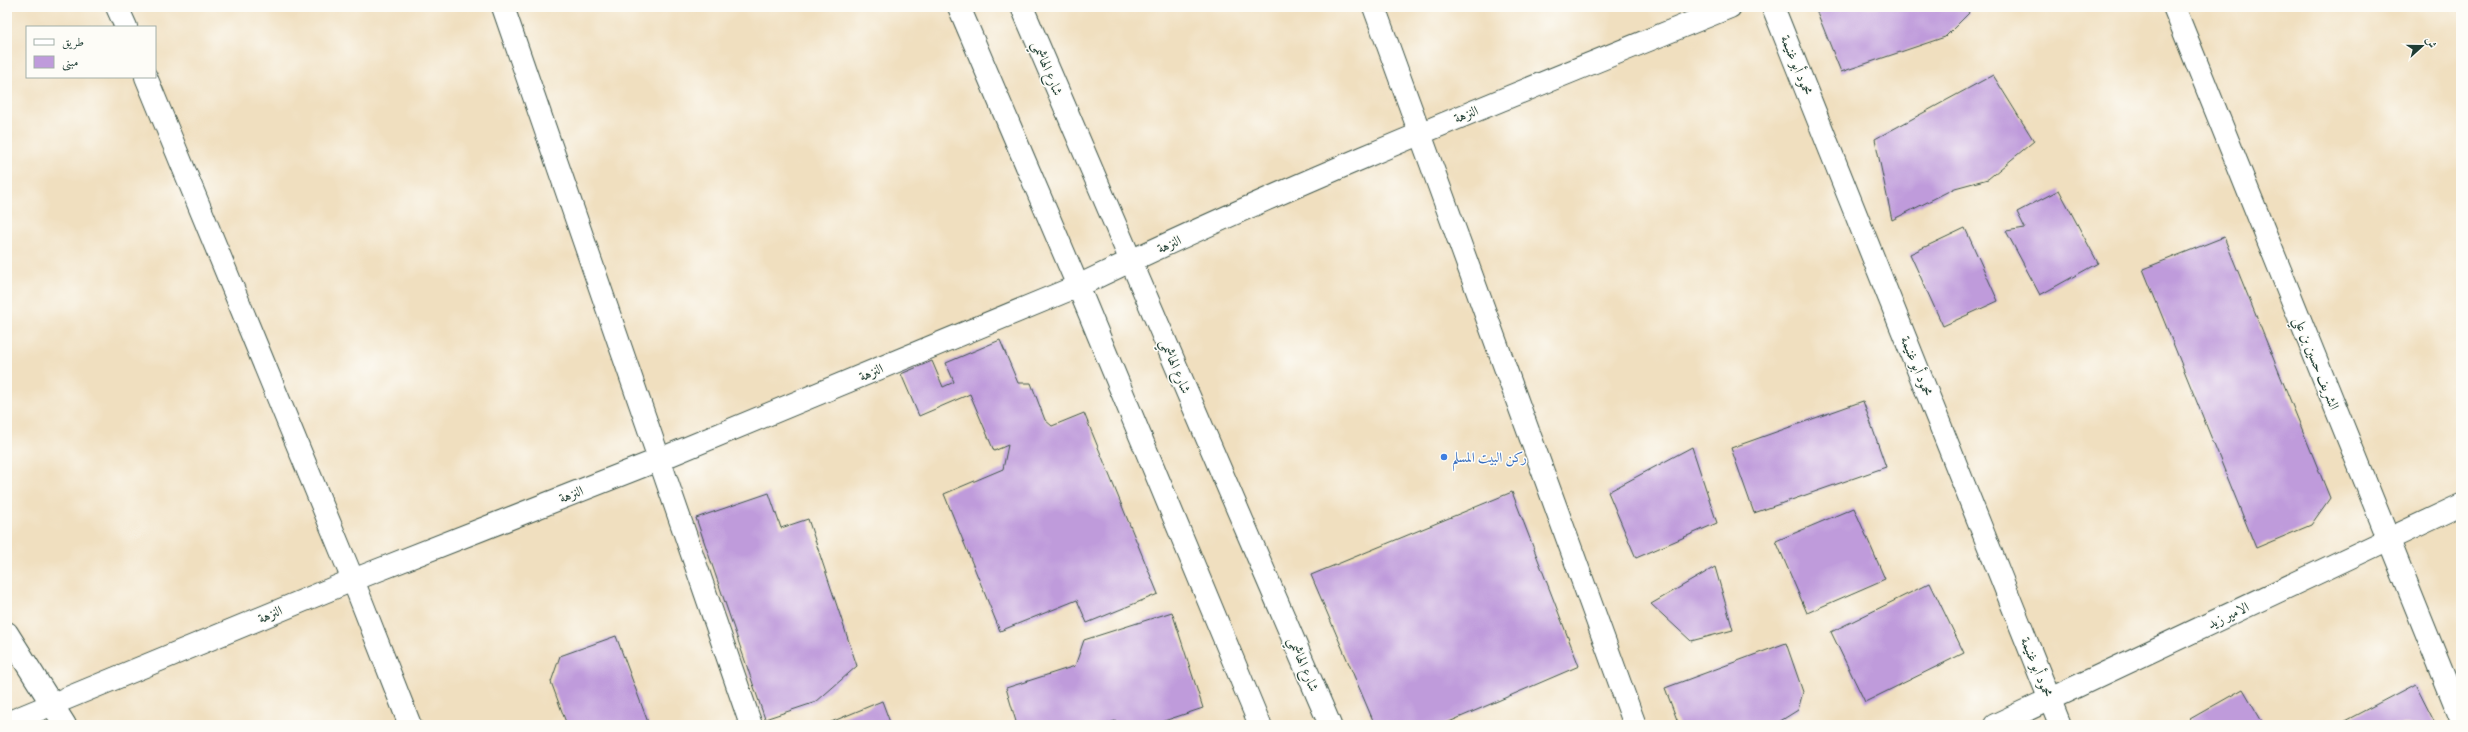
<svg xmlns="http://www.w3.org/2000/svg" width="2468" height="732" viewBox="0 0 2468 732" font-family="'IM FELL DW Pica',Amiri,serif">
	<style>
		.building { fill: #bf9bdb }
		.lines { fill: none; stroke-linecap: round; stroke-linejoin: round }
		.street-casing { stroke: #3e5549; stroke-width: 24 }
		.secondary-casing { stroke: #3e5549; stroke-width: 24 }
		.street { stroke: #fff; stroke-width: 22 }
		.secondary { stroke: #fff; stroke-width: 22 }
		.shop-dot { fill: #3f7fe0; stroke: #fdfcf7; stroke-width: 1.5 }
		.labels { text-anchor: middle; stroke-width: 3; stroke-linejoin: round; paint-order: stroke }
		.street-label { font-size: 14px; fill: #1f3d34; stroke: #fdfcf7 }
		.shop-label { font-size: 14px; fill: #366cbe; stroke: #fdfcf7; text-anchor: start }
	</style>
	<rect width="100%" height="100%" fill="#fdfcf7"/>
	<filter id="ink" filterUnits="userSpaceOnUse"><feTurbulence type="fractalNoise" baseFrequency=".025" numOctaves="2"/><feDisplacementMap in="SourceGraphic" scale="8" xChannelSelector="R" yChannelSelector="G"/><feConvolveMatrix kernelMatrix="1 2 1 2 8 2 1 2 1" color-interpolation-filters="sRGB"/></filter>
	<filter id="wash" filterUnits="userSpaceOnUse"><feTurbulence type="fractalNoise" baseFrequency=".012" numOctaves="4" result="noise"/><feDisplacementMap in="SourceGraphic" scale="16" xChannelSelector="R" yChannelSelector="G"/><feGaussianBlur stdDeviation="0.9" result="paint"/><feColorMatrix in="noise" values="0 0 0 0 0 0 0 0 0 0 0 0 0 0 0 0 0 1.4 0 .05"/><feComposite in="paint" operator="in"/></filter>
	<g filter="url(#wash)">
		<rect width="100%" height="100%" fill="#f0dfbf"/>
		<g id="blocks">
			<g class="building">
				<path d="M 1815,7 L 1966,7 L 1969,13 L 1945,37 L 1841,72 Z"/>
				<path d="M 1993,75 L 2034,141 L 1988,179 L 1955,188 L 1892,220 L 1875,139 Z"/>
				<path d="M 2059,190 L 2098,263 L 2040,295 L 2006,231 L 2025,228 L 2017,212 Z"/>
				<path d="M 1965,228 L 1998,301 L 1943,326 L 1910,254 Z"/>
				<path d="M 2224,237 L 2330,498 L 2311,525 L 2256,548 L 2143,269 Z"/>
				<path d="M 1000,340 L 1018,383 L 1031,383 L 1045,420 L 1052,426 L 1084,413 L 1158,594 L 1087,623 L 1077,600 L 1000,631 L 944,494 L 1003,469 L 1008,445 L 994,451 L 970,394 L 919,416 L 901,374 L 932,361 L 943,387 L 954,382 L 946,363 Z"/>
				<path d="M 1863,401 L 1886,467 L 1754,513 L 1731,448 Z"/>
				<path d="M 1692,447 L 1717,523 L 1636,558 L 1608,492 Z"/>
				<path d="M 1512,492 L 1579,666 L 1442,725 L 1375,725 L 1311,575 Z"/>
				<path d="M 769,493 L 781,528 L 808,519 L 857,666 L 816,702 L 765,719 L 696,518 Z"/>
				<path d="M 1854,508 L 1885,579 L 1807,613 L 1776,541 Z"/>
				<path d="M 1715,567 L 1733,630 L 1691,641 L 1651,604 Z"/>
				<path d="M 1930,583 L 1964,653 L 1865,702 L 1831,632 Z"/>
				<path d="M 1172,612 L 1203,708 L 1152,725 L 1120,725 L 1115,721 L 1104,725 L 1017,725 L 1006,688 L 1075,666 L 1084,640 Z"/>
				<path d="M 616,636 L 649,725 L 567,725 L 551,682 L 560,656 Z"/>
				<path d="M 1786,643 L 1803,692 L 1798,710 L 1774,725 L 1679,725 L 1665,688 Z"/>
				<path d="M 2415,684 L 2436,725 L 2340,725 L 2339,724 Z"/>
				<path d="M 2243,689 L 2264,725 L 2193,725 L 2190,719 Z"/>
				<path d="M 882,701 L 891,725 L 824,725 Z"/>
			</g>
		</g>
	</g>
	<g filter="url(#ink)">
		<use href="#blocks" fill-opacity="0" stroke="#3e5549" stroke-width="1"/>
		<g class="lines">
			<defs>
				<g id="street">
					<path d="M 117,7 L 126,27"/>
					<path d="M 503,7 L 751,725"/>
					<path d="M 1374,7 L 1635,725"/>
					<path d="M 1773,7 L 2060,725"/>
					<path d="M 2174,7 L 2461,719"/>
					<path d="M 146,77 L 353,580 L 410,725"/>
					<path d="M 7,633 L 65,725"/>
					<path d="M 7,723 L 353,580 L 658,460 L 1078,286"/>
					<path d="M 1995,725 L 2461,505"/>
				</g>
				<g id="secondary">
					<path d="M 959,7 L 1078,286 L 1260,725"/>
					<path d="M 1022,7 L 1330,725"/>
					<path d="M 1078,286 C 1291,183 1511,96 1730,7"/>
				</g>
			</defs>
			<use href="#street" class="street-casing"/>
			<use href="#secondary" class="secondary-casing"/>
			<use href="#street" class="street"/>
			<use href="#secondary" class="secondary"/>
		</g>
	</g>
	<circle class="shop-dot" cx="1444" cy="457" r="4"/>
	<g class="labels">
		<g class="street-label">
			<text transform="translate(1797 65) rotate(68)" y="5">محمود أبو غنيمة</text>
			<text transform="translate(1048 68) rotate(67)" y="5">شارع الهاشمي</text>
			<text transform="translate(1466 114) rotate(-22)" y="5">النزهة</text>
			<text transform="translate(1169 244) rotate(-24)" y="5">النزهة</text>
			<text transform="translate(2317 363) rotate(68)" y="5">الشريف حسين بن علي</text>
			<text transform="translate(1176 366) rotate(67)" y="5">شارع الهاشمي</text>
			<text transform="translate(1917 366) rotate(68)" y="5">محمود أبو غنيمة</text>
			<text transform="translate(871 372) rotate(-23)" y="5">النزهة</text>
			<text transform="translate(571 494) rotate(-21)" y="5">النزهة</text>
			<text transform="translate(270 614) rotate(-23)" y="5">النزهة</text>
			<text transform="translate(2228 615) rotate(-25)" y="5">الامير زيد</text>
			<text transform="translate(1304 664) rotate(67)" y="5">شارع الهاشمي</text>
			<text transform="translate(2037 667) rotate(68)" y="5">محمود أبو غنيمة</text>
		</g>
		<g class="shop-label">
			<text x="1452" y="462">ركن البيت المسلم</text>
		</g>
	</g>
	<rect width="2468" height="732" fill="none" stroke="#fdfcf7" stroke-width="24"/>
	<rect x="26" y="26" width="130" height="52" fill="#fdfcf7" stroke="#a4b0a9"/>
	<rect x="34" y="39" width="20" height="6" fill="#ffffff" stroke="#a4b0a9"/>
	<text x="62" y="46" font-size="12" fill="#1f3d34">طريق</text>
	<rect x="34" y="56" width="20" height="12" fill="#bf9bdb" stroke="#a4b0a9"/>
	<text x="62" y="66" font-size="12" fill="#1f3d34">مبنى</text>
	<g transform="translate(2422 46) rotate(69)" stroke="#fdfcf7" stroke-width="3" paint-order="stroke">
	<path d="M0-3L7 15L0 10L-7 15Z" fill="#1f3d34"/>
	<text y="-6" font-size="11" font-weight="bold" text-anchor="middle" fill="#1f3d34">ش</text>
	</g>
</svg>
